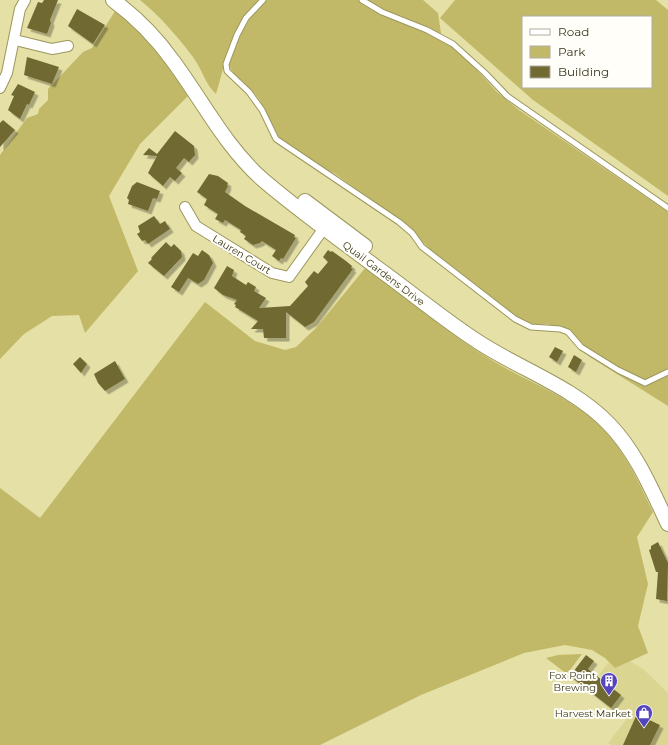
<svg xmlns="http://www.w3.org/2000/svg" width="668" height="745" viewBox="0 0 668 745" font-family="Montserrat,sans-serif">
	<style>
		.built { fill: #dbd592 }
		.green { fill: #c1b968; fill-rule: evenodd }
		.building { fill: #706a33; filter: url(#shadow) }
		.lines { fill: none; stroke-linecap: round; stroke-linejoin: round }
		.service-casing { stroke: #9c975e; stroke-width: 7 }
		.minor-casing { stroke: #9c975e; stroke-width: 12 }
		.secondary-casing { stroke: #9c975e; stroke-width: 16 }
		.service { stroke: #fff; stroke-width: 5 }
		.minor { stroke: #fff; stroke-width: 10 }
		.secondary { stroke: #fff; stroke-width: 14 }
		.labels { text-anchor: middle; stroke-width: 4; stroke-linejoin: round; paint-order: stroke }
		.street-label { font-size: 10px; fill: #39361f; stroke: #fffef8 }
		.poi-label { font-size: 10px; fill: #39361f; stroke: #fffef8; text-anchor: end }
	</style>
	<defs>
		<filter id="shadow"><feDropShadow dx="3.5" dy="3.5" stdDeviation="0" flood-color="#0004"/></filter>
	</defs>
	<rect width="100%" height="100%" fill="#e5e0a5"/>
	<path class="built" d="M 623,657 L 643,669 L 668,693 L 668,745 L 611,745 L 608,743 L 626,720 L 596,697 L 607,681 L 599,675 L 609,662 L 615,667 Z"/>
	<g class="green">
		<path d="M 140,0 L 260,0 C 232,21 226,62 216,94 C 205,84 202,69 193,57 C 178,37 159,15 140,0 Z"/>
		<path d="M 267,0 L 423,0 L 438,13 L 442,40 L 463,55 L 497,92 L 519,110 L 668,212 L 668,406 L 590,357 L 569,332 L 547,324 L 536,325 L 518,318 L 435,255 L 406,224 L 334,173 C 319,167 281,144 274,130 C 267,119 264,105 256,95 C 247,84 234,78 229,65 C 236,43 248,14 267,0 Z"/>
		<path d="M 455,0 L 656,0 L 668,10 L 668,196 L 533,100 L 440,18 ZM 523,17 L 651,17 L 651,87 L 523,87 Z"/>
		<path d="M 115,11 C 145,33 167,65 188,96 L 140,144 L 109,196 L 138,271 L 85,333 L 79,315 L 52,316 L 24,334 L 0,359 L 0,155 L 27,118 L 38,114 L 39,109 L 48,100 L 48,89 L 83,52 L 92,48 Z"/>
		<path d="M 366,267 C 408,299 448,334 493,361 C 528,382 569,396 599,425 C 625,450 638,481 653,512 L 637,537 L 648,584 L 638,626 L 648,653 L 615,668 L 605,658 L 592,650 L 565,645 L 524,653 L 421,695 L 320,745 L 0,745 L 0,488 L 40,518 L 205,302 L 255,341 L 285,350 L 296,347 L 316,328 Z"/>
		<path d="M 582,654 L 567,674 L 546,658 L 558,655 Z"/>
	</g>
	<g class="building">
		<path d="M 44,0 L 58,0 L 50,20 L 51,23 L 47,34 L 27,28 L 38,2 L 42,3 Z"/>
		<path d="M 77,9 L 105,25 L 93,44 L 68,26 Z"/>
		<path d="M 27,57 L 59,67 L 52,84 L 24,75 Z"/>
		<path d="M 18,84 L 35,92 L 29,105 L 27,104 L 20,119 L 8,110 L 14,96 L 11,95 Z"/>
		<path d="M 3,120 L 15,130 L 0,147 L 0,123 Z"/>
		<path d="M 175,131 L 194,146 L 195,155 L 189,162 L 184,158 L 176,168 L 182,173 L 175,181 L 170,177 L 163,186 L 148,173 L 157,156 L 143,155 L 149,148 L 157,154 Z"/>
		<path d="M 209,174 L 218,176 L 228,183 L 227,185 L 228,186 L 225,192 L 245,206 L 295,235 L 294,237 L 296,238 L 283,259 L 281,258 L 279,261 L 272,256 L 276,250 L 262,241 L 260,243 L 253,245 L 244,239 L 246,236 L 240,232 L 241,230 L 225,220 L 223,223 L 215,219 L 218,214 L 204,205 L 207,199 L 197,192 Z"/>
		<path d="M 137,182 L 160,191 L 157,199 L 153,198 L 148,211 L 128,204 L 129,200 L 127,198 L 132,186 Z"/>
		<path d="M 154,216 L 160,224 L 165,221 L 170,229 L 148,244 L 145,240 L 142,241 L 137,234 L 140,232 L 138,226 Z"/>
		<path d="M 166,242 L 171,247 L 174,244 L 181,251 L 182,257 L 164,276 L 148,263 L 152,259 L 151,258 Z"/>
		<path d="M 202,250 L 209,255 L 213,263 L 204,280 L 198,284 L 188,278 L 179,292 L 171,287 L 193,253 L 198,256 Z"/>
		<path d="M 328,250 L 331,252 L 332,251 L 346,261 L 352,266 L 351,268 L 353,269 L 314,322 L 307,326 L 305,327 L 286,312 L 286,338 L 264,338 L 263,329 L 251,329 L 258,321 L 235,307 L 236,305 L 234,304 L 237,300 L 223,295 L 214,288 L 227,266 L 234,270 L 232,276 L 246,285 L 248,282 L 256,287 L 254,291 L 266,298 L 259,308 L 290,306 L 308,286 L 305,282 L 314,271 L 318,274 L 328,262 L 323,257 Z"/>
		<path d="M 555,347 L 563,351 L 557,362 L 549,357 Z"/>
		<path d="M 574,355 L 582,360 L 576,372 L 568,367 Z"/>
		<path d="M 80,357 L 87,364 L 81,373 L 73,364 Z"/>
		<path d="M 115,361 L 125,379 L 105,391 L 98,383 L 94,374 Z"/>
		<path d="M 658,542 L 668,563 L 667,601 L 656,599 L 658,572 L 656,572 L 649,550 L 651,549 L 651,546 Z"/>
		<path d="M 586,655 L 594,661 L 588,669 L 621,695 L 611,708 L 570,676 Z"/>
		<path d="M 637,714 L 660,725 L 650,745 L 623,745 Z"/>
	</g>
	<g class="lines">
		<defs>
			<g id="service">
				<path d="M 263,0 L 246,18 L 237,35 L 226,64 L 227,71 L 249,92 L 262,110 L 276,139 L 399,222 L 412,233 L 422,247 L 515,319 L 531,327 L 560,329 L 568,332 L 581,347 L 618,370 L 645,383 L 668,372"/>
				<path d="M 362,0 L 382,12 L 427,30 L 453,44 L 485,73 L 507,96 L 668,208"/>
			</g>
			<g id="minor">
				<path d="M 15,40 L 52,49 L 68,46"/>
				<path d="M 0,88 L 7,73 L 20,9 L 25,0"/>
				<path d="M 185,207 L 196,226 L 272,273 L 289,277 L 327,224"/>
			</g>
			<g id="secondary">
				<path d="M 113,0 C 136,17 156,37 173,61 C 202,100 225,146 262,179 C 298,210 338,238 376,267 C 411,292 444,320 480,343 C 522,370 573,387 609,424 C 636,452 651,488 668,524"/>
				<path d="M 305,201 L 365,246"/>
			</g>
		</defs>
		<use href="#service" class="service-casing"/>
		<use href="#minor" class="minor-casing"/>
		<use href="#secondary" class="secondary-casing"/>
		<use href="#service" class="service"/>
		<use href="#minor" class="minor"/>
		<use href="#secondary" class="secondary"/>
	</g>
	<defs>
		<symbol id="building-pin" viewBox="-11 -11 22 30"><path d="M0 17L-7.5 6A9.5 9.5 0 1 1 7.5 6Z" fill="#5545bd" stroke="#fffef8"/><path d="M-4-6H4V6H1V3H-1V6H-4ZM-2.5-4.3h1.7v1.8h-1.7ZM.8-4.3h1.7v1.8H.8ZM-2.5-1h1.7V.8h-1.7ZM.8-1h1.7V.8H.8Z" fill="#fff"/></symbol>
		<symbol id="shop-pin" viewBox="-11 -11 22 30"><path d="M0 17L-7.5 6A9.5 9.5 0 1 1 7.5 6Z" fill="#5545bd" stroke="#fffef8"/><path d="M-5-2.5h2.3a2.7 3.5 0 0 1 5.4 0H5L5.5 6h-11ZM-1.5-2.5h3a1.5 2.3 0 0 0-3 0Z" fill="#fff"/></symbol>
	</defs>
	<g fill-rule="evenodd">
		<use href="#building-pin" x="599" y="671" width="20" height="27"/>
		<use href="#shop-pin" x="634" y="703" width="20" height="27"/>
	</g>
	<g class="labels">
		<g class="street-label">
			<text transform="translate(242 254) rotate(31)" y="4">Lauren Court</text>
			<text transform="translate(384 273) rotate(37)" y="4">Quail Gardens Drive</text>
		</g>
		<g class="poi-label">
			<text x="596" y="679">Fox Point<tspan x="596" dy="12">Brewing</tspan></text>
			<text x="631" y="717">Harvest Market</text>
		</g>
	</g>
	<rect x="522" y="16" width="130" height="72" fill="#fffef8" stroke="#b0aea1"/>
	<rect x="530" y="29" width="20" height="6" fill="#ffffff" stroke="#b0aea1"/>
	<text x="558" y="36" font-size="12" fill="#39361f">Road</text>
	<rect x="530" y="46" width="20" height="12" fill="#c1b968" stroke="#b0aea1"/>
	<text x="558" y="56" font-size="12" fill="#39361f">Park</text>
	<rect x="530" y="66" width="20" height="12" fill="#706a33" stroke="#b0aea1"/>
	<text x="558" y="76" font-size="12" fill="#39361f">Building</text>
</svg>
